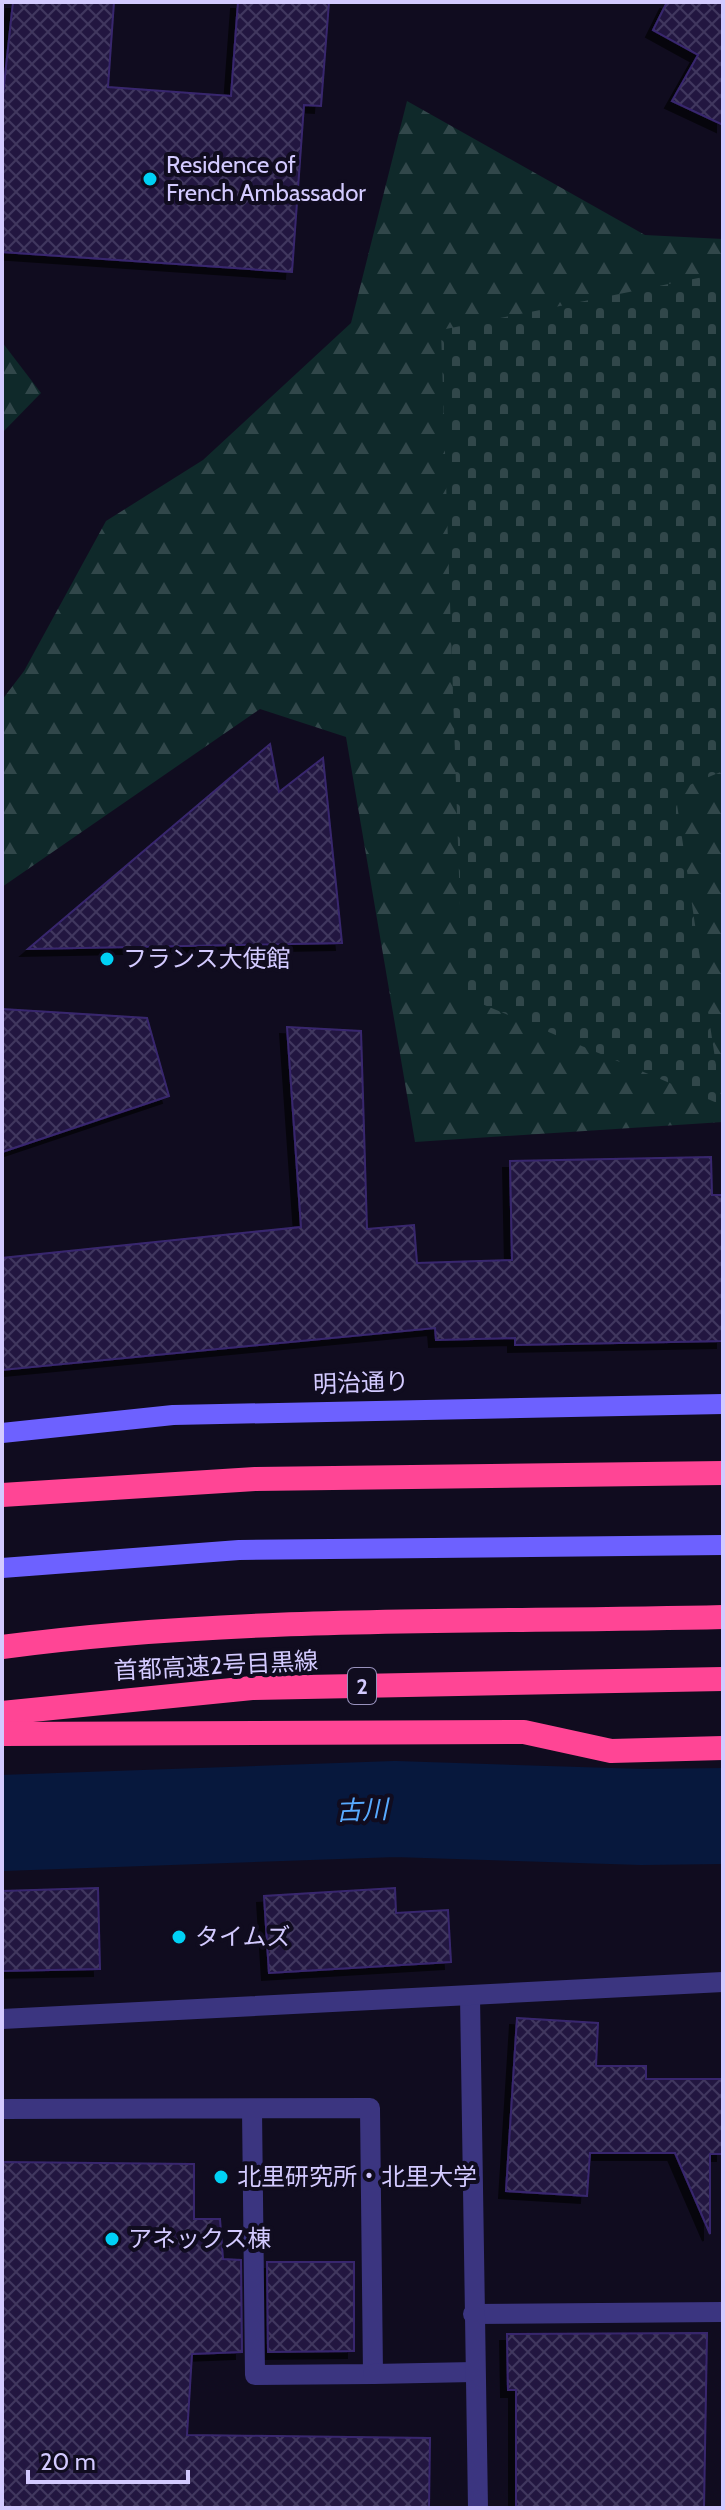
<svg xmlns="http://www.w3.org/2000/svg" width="725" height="2510" viewBox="0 0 725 2510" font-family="Cabin,'Noto Sans JP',sans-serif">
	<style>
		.forest { fill: url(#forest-firs) }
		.cemetery { fill: url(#cemetery-stones) }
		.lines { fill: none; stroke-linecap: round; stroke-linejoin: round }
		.river { stroke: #07183d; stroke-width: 96 }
		.building { fill: url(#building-cross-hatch); stroke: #39286e; stroke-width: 2; filter: url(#shadow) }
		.lane { stroke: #3b3580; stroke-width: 20 }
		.street { stroke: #3b3580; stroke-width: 20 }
		.secondary { stroke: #6d61ff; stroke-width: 20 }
		.highway { stroke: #ff4595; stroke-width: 24 }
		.poi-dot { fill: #00d1f5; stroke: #100c1f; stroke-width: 3 }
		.labels { text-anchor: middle; stroke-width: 8; stroke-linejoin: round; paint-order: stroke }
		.shield { fill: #100c1f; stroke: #9891bc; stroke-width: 2 }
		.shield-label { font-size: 22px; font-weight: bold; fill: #d3caff }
		.poi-label { font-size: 24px; fill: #d3caff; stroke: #100c1f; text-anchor: start }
		.street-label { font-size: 24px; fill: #d3caff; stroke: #100c1f }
		.water-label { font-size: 26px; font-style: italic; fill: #58aaff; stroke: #100c1f }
	</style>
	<defs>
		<pattern id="forest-firs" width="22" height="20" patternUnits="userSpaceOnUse" patternTransform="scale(2)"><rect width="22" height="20" fill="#0f292a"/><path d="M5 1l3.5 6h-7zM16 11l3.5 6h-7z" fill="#31474a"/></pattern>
		<pattern id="cemetery-stones" width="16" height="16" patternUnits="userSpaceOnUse" patternTransform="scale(2)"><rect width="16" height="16" fill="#0f292a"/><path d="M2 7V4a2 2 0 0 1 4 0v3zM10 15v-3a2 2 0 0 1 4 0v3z" fill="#31474a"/></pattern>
		<pattern id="building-cross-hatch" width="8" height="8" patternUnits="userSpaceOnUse" patternTransform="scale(2)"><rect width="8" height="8" fill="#221741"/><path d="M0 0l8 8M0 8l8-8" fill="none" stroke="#41375e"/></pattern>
		<filter id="shadow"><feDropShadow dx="-7" dy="7" stdDeviation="0" flood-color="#0009"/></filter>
	</defs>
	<rect width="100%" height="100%" fill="#100c1f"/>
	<g class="forest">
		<path d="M 407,101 L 645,235 L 723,239 L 723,1122 L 415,1142 L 346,737 L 260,709 L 2,887 L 2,700 L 24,671 L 106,521 L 203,460 L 351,323 Z"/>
		<path d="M 2,342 L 41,393 L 2,433 Z"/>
	</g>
	<path class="cemetery" d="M 723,273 L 723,771 L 675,791 L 722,1105 L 463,996 L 441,330 Z"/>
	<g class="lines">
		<path class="river" d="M 2,1823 L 395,1809 L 642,1817 L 723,1816"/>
	</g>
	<g class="building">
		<path d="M 13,2 L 114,2 L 108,87 L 231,96 L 238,2 L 329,2 L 321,106 L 304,105 L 292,272 L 2,252 L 2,104 Z"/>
		<path d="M 667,2 L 723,2 L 723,125 L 672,101 L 698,55 L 653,30 Z"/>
		<path d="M 270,744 L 279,792 L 323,758 L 342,943 L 28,949 Z"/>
		<path d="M 2,1009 L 147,1018 L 169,1096 L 2,1152 Z"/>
		<path d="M 287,1027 L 361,1031 L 367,1229 L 414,1225 L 417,1263 L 512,1260 L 510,1161 L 711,1157 L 712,1195 L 723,1195 L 723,1341 L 515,1345 L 515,1338 L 436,1340 L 435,1328 L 2,1370 L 2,1258 L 301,1227 Z"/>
		<path d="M 98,1888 L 100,1969 L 2,1971 L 2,1891 Z"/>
		<path d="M 395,1888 L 396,1913 L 448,1910 L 451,1962 L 269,1973 L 264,1896 Z"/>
		<path d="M 517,2018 L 598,2023 L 596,2066 L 646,2066 L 646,2079 L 723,2079 L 723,2154 L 710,2154 L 710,2234 L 675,2153 L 590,2153 L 587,2196 L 506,2191 Z"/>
		<path d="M 2,2162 L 194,2164 L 194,2219 L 220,2219 L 223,2259 L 241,2260 L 242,2352 L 192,2354 L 187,2435 L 430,2438 L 429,2508 L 2,2508 Z"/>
		<path d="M 267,2262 L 354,2262 L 354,2351 L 268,2352 Z"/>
		<path d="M 707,2333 L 704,2508 L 516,2508 L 516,2390 L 508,2390 L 507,2334 Z"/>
	</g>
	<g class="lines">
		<g class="lane">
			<path d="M 2,2109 L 370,2108 L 373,2374 L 255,2375 L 252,2109"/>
			<path d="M 473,2314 L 723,2312"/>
			<path d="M 373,2374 L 474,2372"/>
		</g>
		<g class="street">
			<path d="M 470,1996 L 478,2508"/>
			<path d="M 2,2019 L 723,1982"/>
		</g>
		<g class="secondary">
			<path d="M 2,1433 L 173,1415 L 723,1404"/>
			<path d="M 2,1568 L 239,1550 L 723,1545"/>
		</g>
		<g class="highway">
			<path d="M 2,1495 L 255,1479 L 723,1473"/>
			<path d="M 2,1647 C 240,1615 483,1623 723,1617"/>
			<path d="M 2,1713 L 252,1688 L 723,1679"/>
			<path d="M 2,1734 L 524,1732 L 611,1751 L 723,1748"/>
		</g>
	</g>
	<g class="poi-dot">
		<circle cx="150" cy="179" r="8"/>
		<circle cx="107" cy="959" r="8"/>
		<circle cx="179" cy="1937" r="8"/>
		<circle cx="221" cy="2177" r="8"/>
		<circle cx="112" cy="2239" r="8"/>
	</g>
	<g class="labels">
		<rect class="shield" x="348" y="1668" width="28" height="36" rx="6"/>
		<g class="shield-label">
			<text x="362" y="1694">2</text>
		</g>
		<g class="poi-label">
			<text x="166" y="173">Residence of<tspan x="166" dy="28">French Ambassador</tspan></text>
			<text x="123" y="967">フランス大使館</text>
			<text x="195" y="1945">タイムズ</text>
			<text x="237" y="2185">北里研究所・北里大学</text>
			<text x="128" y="2247">アネックス棟</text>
		</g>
		<g class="street-label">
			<text transform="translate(361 1383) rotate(-2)" y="8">明治通り</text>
			<text transform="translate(216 1666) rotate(-3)" y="8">首都高速2号目黒線</text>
		</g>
		<g class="water-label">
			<text transform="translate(362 1810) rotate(-2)" y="9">古川</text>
		</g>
	</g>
	<rect width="725" height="2510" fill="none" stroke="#d3caff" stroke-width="8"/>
	<path d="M28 2470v12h160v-12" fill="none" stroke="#d3caff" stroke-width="4"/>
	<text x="40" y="2470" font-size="24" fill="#d3caff" stroke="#100c1f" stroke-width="6" paint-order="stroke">20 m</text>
</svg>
